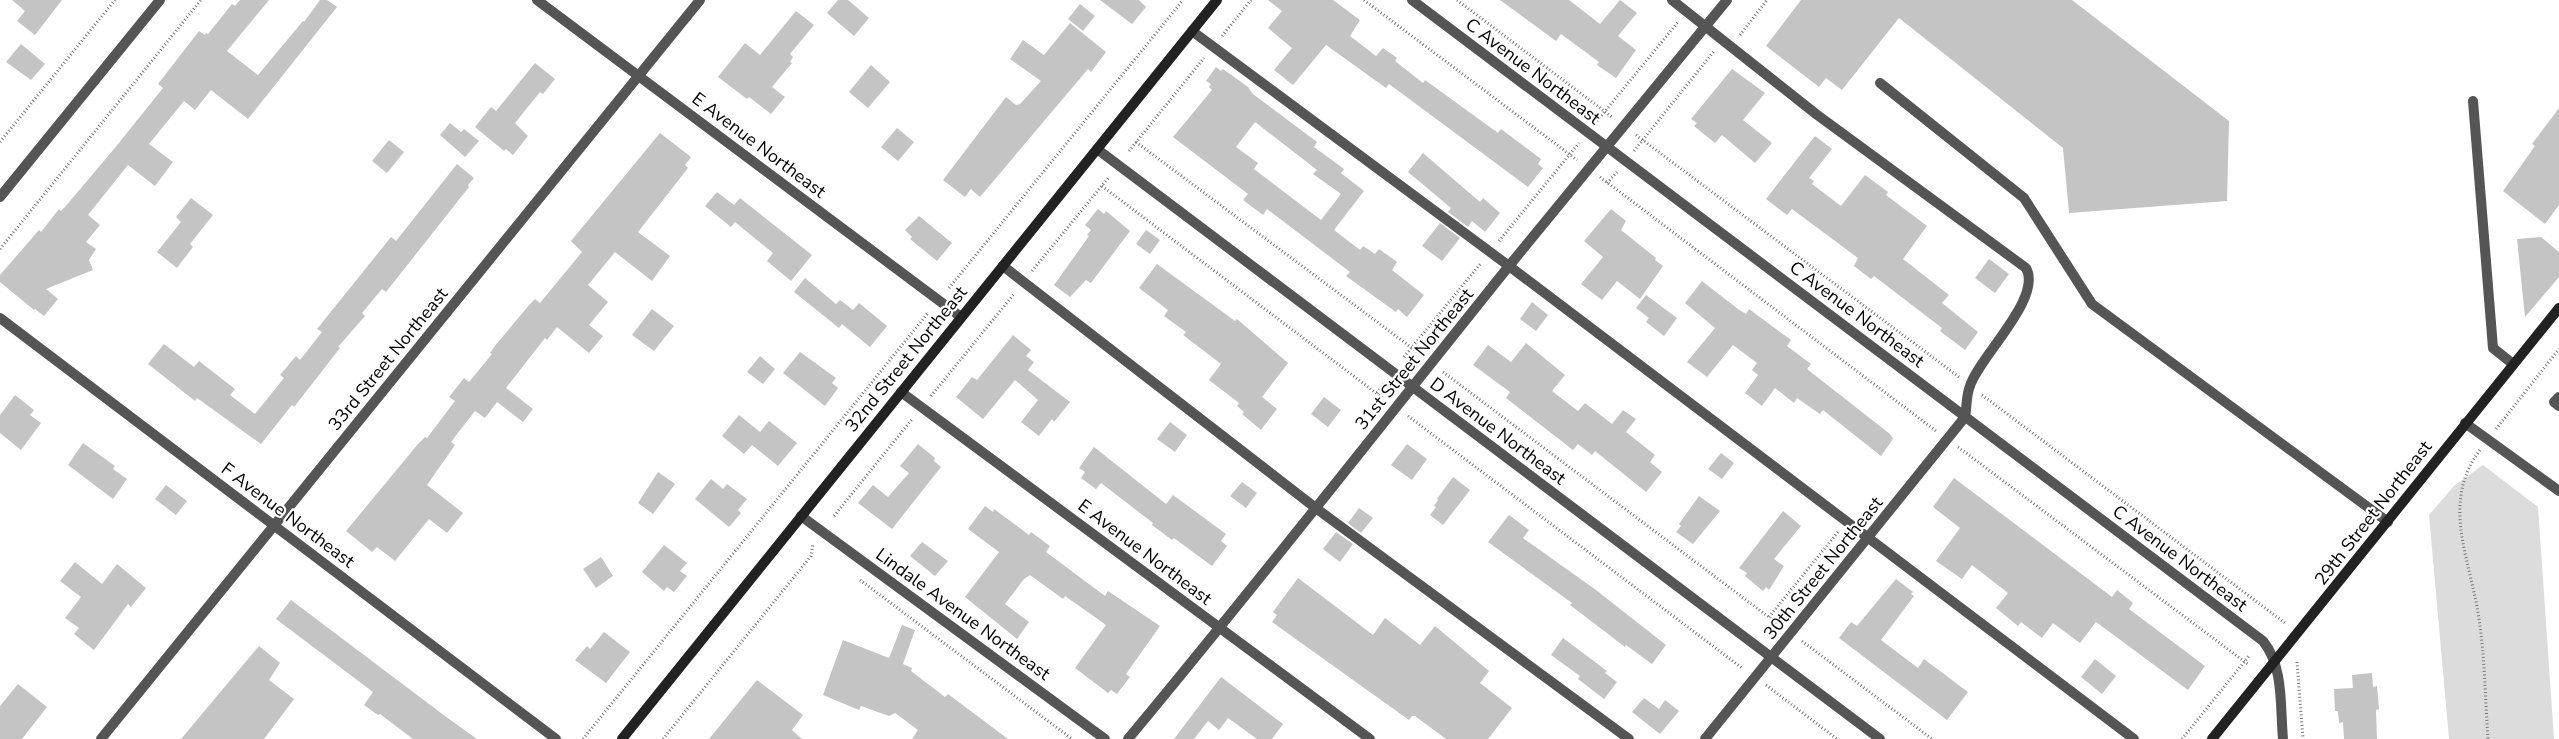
<svg xmlns="http://www.w3.org/2000/svg" width="2559" height="739" viewBox="0 0 2559 739" font-family="'Nunito Sans',sans-serif">
	<style>
		.green { fill: #dcdcdc }
		.building { fill: #c4c4c4; fill-rule: evenodd }
		.lines { fill: none; stroke-linecap: round; stroke-linejoin: round }
		.path { stroke: #777; stroke-width: 3; stroke-dasharray: 1 2.5; stroke-linecap: butt }
		.lane { stroke: #555; stroke-width: 10 }
		.street { stroke: #555; stroke-width: 10 }
		.secondary { stroke: #222; stroke-width: 10 }
		.labels { text-anchor: middle; stroke-width: 4.5; stroke-linejoin: round; paint-order: stroke }
		.street-label { font-size: 18px; fill: #000; stroke: #fff }
	</style>
	<rect width="100%" height="100%" fill="#fff"/>
	<path class="green" d="M 2483,465 L 2538,507 L 2554,739 L 2449,739 L 2429,515 L 2454,486 Z"/>
	<g class="building">
		<path d="M 12,0 L 62,0 L 35,35 L 17,21 L 25,11 Z"/>
		<path d="M 240,0 L 269,0 L 227,51 L 258,75 L 303,21 L 304,22 L 320,0 L 327,0 L 337,7 L 248,119 L 211,90 L 195,110 L 184,101 L 149,144 L 173,162 L 155,186 L 128,165 L 88,215 L 100,225 L 86,242 L 96,249 L 89,260 L 93,270 L 46,289 L 58,299 L 44,316 L 35,309 L 34,310 L 0,282 L 0,275 L 39,230 L 41,232 L 59,209 L 61,211 L 65,207 L 114,149 L 163,88 L 158,84 L 199,31 L 205,35 L 206,33 L 208,34 L 232,4 L 235,6 Z"/>
		<path d="M 838,0 L 848,0 L 869,18 L 854,36 L 827,13 Z"/>
		<path d="M 1100,0 L 1139,0 L 1146,7 L 1132,24 Z"/>
		<path d="M 1268,0 L 1333,0 L 1360,20 L 1350,36 L 1376,56 L 1383,48 L 1397,58 L 1395,61 L 1423,83 L 1425,80 L 1498,133 L 1501,129 L 1541,159 L 1538,164 L 1543,168 L 1528,187 L 1389,84 L 1386,88 L 1326,45 L 1293,85 L 1274,70 L 1292,48 L 1268,28 L 1282,11 Z"/>
		<path d="M 1500,0 L 1569,0 L 1600,24 L 1620,0 L 1637,13 L 1618,36 L 1636,50 L 1616,78 L 1597,65 L 1599,62 L 1561,34 L 1556,41 Z"/>
		<path d="M 1801,0 L 2072,0 L 2229,121 L 2227,201 L 2069,213 L 2063,148 L 1899,18 L 1842,90 L 1826,78 L 1819,87 L 1766,46 Z"/>
		<path d="M 1080,4 L 1095,16 L 1083,31 L 1068,19 Z"/>
		<path d="M 796,11 L 814,25 L 790,54 L 793,57 L 790,62 L 792,63 L 772,87 L 785,97 L 771,114 L 749,97 L 747,99 L 718,77 L 745,43 L 760,55 Z"/>
		<path d="M 1070,23 L 1106,52 L 1091,72 L 1088,69 L 980,197 L 971,189 L 965,197 L 943,180 L 1006,97 L 1016,105 L 1020,104 L 1041,81 L 1010,59 L 1023,40 L 1044,55 Z"/>
		<path d="M 21,44 L 45,64 L 31,80 L 6,62 Z"/>
		<path d="M 535,63 L 555,79 L 543,94 L 540,92 L 515,123 L 528,136 L 513,155 L 506,149 L 504,151 L 475,127 L 491,107 L 496,111 Z"/>
		<path d="M 871,65 L 890,82 L 868,108 L 849,92 Z"/>
		<path d="M 1216,67 L 1221,71 L 1223,69 L 1248,87 L 1253,94 L 1317,142 L 1314,147 L 1344,169 L 1341,173 L 1364,191 L 1334,230 L 1360,250 L 1363,246 L 1375,254 L 1379,249 L 1397,262 L 1392,270 L 1424,295 L 1407,317 L 1398,309 L 1396,312 L 1346,276 L 1350,272 L 1267,209 L 1263,215 L 1243,200 L 1248,194 L 1173,137 L 1212,90 L 1209,87 L 1211,84 L 1206,81 ZM 1255,122 L 1317,170 L 1313,174 L 1341,194 L 1321,220 L 1254,169 L 1258,163 L 1236,147 Z"/>
		<path d="M 1732,69 L 1765,93 L 1743,120 L 1772,143 L 1755,163 L 1722,135 L 1715,143 L 1694,126 L 1697,123 L 1691,119 Z"/>
		<path d="M 2559,108 L 2559,205 L 2545,224 L 2503,191 L 2535,146 L 2532,144 Z"/>
		<path d="M 450,123 L 461,132 L 464,129 L 479,141 L 465,157 L 440,135 Z"/>
		<path d="M 897,128 L 914,142 L 898,161 L 881,147 Z"/>
		<path d="M 660,133 L 691,157 L 685,165 L 688,168 L 638,232 L 670,256 L 652,281 L 615,252 L 588,285 L 608,302 L 589,325 L 603,336 L 589,353 L 557,327 L 547,340 L 545,338 L 506,388 L 533,409 L 523,422 L 497,402 L 485,418 L 475,411 L 451,442 L 455,445 L 427,485 L 463,513 L 447,533 L 429,519 L 395,561 L 377,547 L 372,552 L 346,531 L 418,444 L 425,437 L 427,438 L 455,401 L 449,397 L 464,378 L 469,382 L 492,354 L 490,353 L 494,347 L 530,304 L 535,299 L 540,303 L 582,252 L 571,241 Z"/>
		<path d="M 1815,136 L 1832,149 L 1809,178 L 1814,181 L 1812,184 L 1841,206 L 1865,175 L 1888,192 L 1886,195 L 1927,226 L 1903,259 L 1949,295 L 1942,303 L 1978,332 L 1965,350 L 1940,331 L 1942,328 L 1874,276 L 1871,279 L 1854,266 L 1858,258 L 1792,209 L 1787,215 L 1766,199 Z"/>
		<path d="M 389,140 L 404,152 L 387,173 L 372,161 Z"/>
		<path d="M 1423,153 L 1480,202 L 1483,198 L 1500,213 L 1485,232 L 1472,221 L 1468,227 L 1448,212 L 1451,208 L 1408,172 Z"/>
		<path d="M 457,164 L 474,178 L 468,185 L 469,187 L 386,292 L 382,289 L 362,313 L 365,316 L 338,347 L 340,348 L 312,384 L 294,407 L 292,405 L 261,444 L 197,398 L 195,401 L 148,364 L 164,344 L 194,367 L 199,361 L 235,389 L 230,395 L 255,414 L 284,378 L 280,375 L 296,356 L 300,360 L 322,332 L 317,329 L 391,237 L 396,241 Z"/>
		<path d="M 717,192 L 734,205 L 740,198 L 812,255 L 791,281 L 767,261 L 773,253 L 735,222 L 731,227 L 705,206 Z"/>
		<path d="M 191,198 L 213,215 L 190,244 L 193,247 L 177,268 L 157,252 L 181,222 L 176,217 Z"/>
		<path d="M 1098,209 L 1104,214 L 1106,211 L 1130,231 L 1091,283 L 1086,280 L 1070,297 L 1054,285 L 1089,236 L 1087,235 L 1091,230 L 1085,225 Z"/>
		<path d="M 1611,209 L 1626,221 L 1621,230 L 1656,258 L 1655,260 L 1663,266 L 1640,299 L 1617,281 L 1602,300 L 1581,284 L 1603,257 L 1584,241 Z"/>
		<path d="M 919,216 L 952,243 L 937,261 L 910,239 L 912,237 L 905,230 Z"/>
		<path d="M 1440,223 L 1460,238 L 1442,261 L 1422,246 Z"/>
		<path d="M 1146,230 L 1160,240 L 1150,254 L 1136,244 Z"/>
		<path d="M 2541,237 L 2559,252 L 2559,277 L 2525,317 L 2517,239 Z"/>
		<path d="M 1989,259 L 2009,274 L 1995,293 L 1975,278 Z"/>
		<path d="M 1157,264 L 1235,321 L 1237,319 L 1288,363 L 1262,397 L 1277,409 L 1261,430 L 1242,414 L 1244,412 L 1237,406 L 1239,403 L 1209,380 L 1221,364 L 1183,335 L 1186,332 L 1164,316 L 1168,310 L 1139,288 Z"/>
		<path d="M 805,278 L 836,304 L 840,300 L 853,310 L 859,303 L 887,326 L 870,347 L 842,324 L 839,328 L 794,292 Z"/>
		<path d="M 1702,281 L 1738,309 L 1746,314 L 1749,309 L 1791,340 L 1787,346 L 1811,364 L 1807,369 L 1890,434 L 1893,439 L 1881,456 L 1823,410 L 1820,414 L 1797,398 L 1794,403 L 1775,388 L 1762,406 L 1745,393 L 1758,375 L 1752,370 L 1757,363 L 1733,345 L 1707,377 L 1687,362 L 1715,328 L 1685,303 Z"/>
		<path d="M 1646,295 L 1677,318 L 1664,336 L 1646,322 L 1649,318 L 1636,308 Z"/>
		<path d="M 1532,302 L 1548,315 L 1536,331 L 1520,319 Z"/>
		<path d="M 652,309 L 674,326 L 654,351 L 632,335 Z"/>
		<path d="M 1013,335 L 1031,350 L 1026,356 L 1034,362 L 1028,370 L 1070,402 L 1054,422 L 1052,419 L 1039,436 L 1021,422 L 1038,400 L 1015,380 L 983,419 L 956,397 L 972,377 L 977,380 Z"/>
		<path d="M 1526,343 L 1565,375 L 1552,391 L 1578,411 L 1585,403 L 1612,424 L 1623,410 L 1636,419 L 1626,432 L 1655,455 L 1650,462 L 1662,472 L 1646,492 L 1595,451 L 1592,455 L 1578,444 L 1573,450 L 1506,398 L 1510,392 L 1473,365 L 1488,345 L 1511,362 Z"/>
		<path d="M 800,352 L 836,378 L 832,383 L 838,388 L 825,406 L 783,373 Z"/>
		<path d="M 760,356 L 775,369 L 763,384 L 747,372 Z"/>
		<path d="M 15,395 L 34,410 L 30,415 L 41,423 L 21,450 L 0,433 L 0,415 Z"/>
		<path d="M 1324,397 L 1341,410 L 1328,427 L 1311,414 Z"/>
		<path d="M 739,415 L 760,432 L 769,421 L 797,443 L 778,466 L 752,445 L 744,454 L 722,436 Z"/>
		<path d="M 1170,422 L 1187,435 L 1175,452 L 1157,439 Z"/>
		<path d="M 83,443 L 115,466 L 113,469 L 127,479 L 113,499 L 68,465 Z"/>
		<path d="M 918,444 L 935,458 L 934,461 L 941,467 L 892,529 L 858,503 L 873,485 L 888,497 L 909,473 L 900,466 Z"/>
		<path d="M 1407,444 L 1427,459 L 1412,480 L 1391,465 Z"/>
		<path d="M 1094,447 L 1166,504 L 1173,495 L 1226,534 L 1221,541 L 1227,546 L 1212,566 L 1174,538 L 1172,540 L 1152,525 L 1153,523 L 1101,483 L 1096,489 L 1081,478 L 1085,472 L 1079,468 Z"/>
		<path d="M 1721,453 L 1734,463 L 1722,479 L 1708,469 Z"/>
		<path d="M 658,472 L 675,484 L 653,514 L 638,503 Z"/>
		<path d="M 1453,477 L 1470,490 L 1443,525 L 1430,515 L 1436,507 L 1434,506 L 1438,500 L 1437,499 Z"/>
		<path d="M 1954,478 L 2112,597 L 2117,590 L 2133,603 L 2129,609 L 2205,666 L 2188,690 L 2096,622 L 2080,643 L 2053,623 L 2042,638 L 2021,622 L 2018,626 L 1996,608 L 2008,593 L 1972,565 L 1962,579 L 1936,561 L 1960,528 L 1933,507 Z"/>
		<path d="M 711,479 L 723,489 L 727,484 L 747,499 L 738,510 L 741,513 L 729,527 L 695,499 Z"/>
		<path d="M 1242,482 L 1257,493 L 1246,508 L 1230,496 Z"/>
		<path d="M 166,485 L 187,501 L 176,515 L 155,499 Z"/>
		<path d="M 1699,496 L 1720,511 L 1693,544 L 1676,532 L 1681,526 L 1679,524 Z"/>
		<path d="M 985,506 L 993,512 L 994,509 L 1029,535 L 1031,532 L 1050,546 L 1046,552 L 1105,596 L 1108,591 L 1160,626 L 1126,674 L 1130,677 L 1117,694 L 1111,690 L 1108,693 L 1075,668 L 1106,625 L 1065,596 L 1063,599 L 1030,575 L 1024,579 L 1005,604 L 1029,622 L 1017,639 L 965,597 L 999,552 L 968,529 Z"/>
		<path d="M 1359,508 L 1373,518 L 1361,533 L 1348,523 Z"/>
		<path d="M 1783,511 L 1801,526 L 1774,559 L 1784,566 L 1769,590 L 1766,587 L 1763,591 L 1745,576 L 1747,573 L 1739,568 Z"/>
		<path d="M 1509,515 L 1529,530 L 1523,538 L 1596,590 L 1666,645 L 1652,664 L 1626,645 L 1625,647 L 1570,605 L 1572,603 L 1488,542 Z"/>
		<path d="M 1336,532 L 1353,544 L 1340,562 L 1323,549 Z"/>
		<path d="M 922,542 L 948,561 L 935,576 L 910,556 Z"/>
		<path d="M 664,545 L 687,563 L 680,571 L 687,576 L 674,592 L 667,587 L 664,591 L 642,572 Z"/>
		<path d="M 601,557 L 613,576 L 596,588 L 583,569 Z"/>
		<path d="M 75,562 L 102,584 L 117,564 L 146,588 L 131,607 L 128,604 L 94,650 L 74,634 L 79,628 L 65,618 L 81,597 L 60,581 Z"/>
		<path d="M 1298,578 L 1373,635 L 1385,618 L 1420,645 L 1435,626 L 1489,671 L 1480,683 L 1512,708 L 1488,739 L 1446,739 L 1415,716 L 1412,716 L 1409,720 L 1272,622 L 1277,615 L 1273,612 Z"/>
		<path d="M 1896,579 L 1913,592 L 1911,594 L 1914,596 L 1881,640 L 1918,668 L 1924,659 L 1968,692 L 1947,720 L 1839,638 L 1851,622 L 1857,626 Z"/>
		<path d="M 291,600 L 445,716 L 477,739 L 413,739 L 380,714 L 378,715 L 364,705 L 373,692 L 276,619 Z"/>
		<path d="M 902,625 L 915,630 L 903,664 L 912,668 L 911,671 L 945,697 L 948,694 L 1008,739 L 912,739 L 918,730 L 895,713 L 889,716 L 861,706 L 859,710 L 823,695 L 843,640 L 889,658 Z"/>
		<path d="M 604,632 L 630,652 L 606,683 L 575,660 L 587,646 L 590,649 Z"/>
		<path d="M 1563,638 L 1607,671 L 1605,673 L 1617,682 L 1604,699 L 1578,679 L 1580,676 L 1551,655 Z"/>
		<path d="M 259,646 L 280,663 L 269,680 L 294,699 L 264,739 L 181,739 Z"/>
		<path d="M 2095,659 L 2116,676 L 2102,694 L 2081,677 Z"/>
		<path d="M 2372,673 L 2373,687 L 2377,686 L 2379,709 L 2376,710 L 2377,739 L 2344,739 L 2343,722 L 2339,723 L 2338,711 L 2335,711 L 2334,689 L 2353,688 L 2352,675 Z"/>
		<path d="M 1221,677 L 1283,724 L 1272,739 L 1257,739 L 1228,718 L 1219,730 L 1208,721 L 1194,739 L 1174,739 Z"/>
		<path d="M 757,680 L 803,715 L 792,730 L 802,739 L 709,739 Z"/>
		<path d="M 18,684 L 47,707 L 22,739 L 0,739 L 0,706 Z"/>
		<path d="M 1644,698 L 1659,709 L 1665,700 L 1679,711 L 1660,734 L 1632,712 Z"/>
	</g>
	<g class="lines">
		<g class="path">
			<path d="M 1364,0 L 1577,160"/>
			<path d="M 1457,0 L 1612,117"/>
			<path d="M 1740,35 L 1767,0"/>
			<path d="M 1222,36 L 1251,0"/>
			<path d="M 1597,121 L 1678,22"/>
			<path d="M 1636,135 L 1959,377"/>
			<path d="M 0,142 L 115,0"/>
			<path d="M 1136,142 L 1420,354"/>
			<path d="M 1129,151 L 1204,58"/>
			<path d="M 1634,151 L 1715,50"/>
			<path d="M 1600,177 L 1936,431"/>
			<path d="M 1607,183 L 1617,172"/>
			<path d="M 1102,186 L 1384,399"/>
			<path d="M 1499,241 L 1579,143"/>
			<path d="M 0,249 L 201,0"/>
			<path d="M 1032,271 L 1109,177"/>
			<path d="M 949,288 L 1183,0"/>
			<path d="M 1404,357 L 1481,263"/>
			<path d="M 1443,372 L 1778,624"/>
			<path d="M 1377,393 L 1384,384"/>
			<path d="M 1982,395 L 2285,623"/>
			<path d="M 931,396 L 1014,294"/>
			<path d="M 1408,416 L 1742,668"/>
			<path d="M 2496,429 L 2559,349"/>
			<path d="M 1958,447 L 2249,665"/>
			<path d="M 2480,450 C 2441,502 2469,556 2478,613 C 2485,654 2485,697 2488,739"/>
			<path d="M 834,516 L 913,418"/>
			<path d="M 860,580 L 1072,739"/>
			<path d="M 1769,617 L 1838,532"/>
			<path d="M 1802,641 L 1932,739"/>
			<path d="M 2297,662 L 2303,739"/>
			<path d="M 1766,685 L 1837,739"/>
			<path d="M 583,739 L 928,313"/>
			<path d="M 663,739 L 811,556 L 813,543"/>
			<path d="M 2182,739 L 2249,656"/>
		</g>
		<g class="lane">
			<path d="M 1672,0 L 1816,114 L 2026,268 C 2043,298 1979,357 1970,386 C 1966,395 1967,407 1965,417"/>
			<path d="M 1192,31 L 1509,266 L 2134,739"/>
			<path d="M 1880,83 L 2024,198 L 2092,304 L 2388,522"/>
			<path d="M 2473,101 L 2493,348 L 2513,364"/>
			<path d="M 1003,266 L 1317,509 L 1629,739"/>
			<path d="M 2559,397 L 2554,402 L 2559,406"/>
		</g>
		<g class="street">
			<path d="M 537,0 L 961,317"/>
			<path d="M 1412,0 L 2263,641 C 2284,667 2280,706 2283,739"/>
			<path d="M 1097,149 L 1880,739"/>
			<path d="M 0,197 L 160,0"/>
			<path d="M 0,318 L 556,739"/>
			<path d="M 901,392 L 1370,739"/>
			<path d="M 2465,423 L 2559,491"/>
			<path d="M 801,516 L 1105,739"/>
			<path d="M 101,739 L 700,0"/>
			<path d="M 1128,739 C 1258,583 1382,424 1509,266 C 1581,177 1655,89 1727,0"/>
			<path d="M 1705,739 L 1965,417"/>
		</g>
		<g class="secondary">
			<path d="M 622,739 L 1217,0"/>
			<path d="M 2212,739 L 2559,308"/>
		</g>
	</g>
	<g class="labels">
		<g class="street-label">
			<text transform="translate(1533 71) rotate(37)" y="6">C Avenue Northeast</text>
			<text transform="translate(759 145) rotate(37)" y="6">E Avenue Northeast</text>
			<text transform="translate(1857 314) rotate(37)" y="6">C Avenue Northeast</text>
			<text transform="translate(388 359) rotate(-51)" y="6">33rd Street Northeast</text>
			<text transform="translate(906 359) rotate(-51)" y="6">32nd Street Northeast</text>
			<text transform="translate(1414 359) rotate(-51)" y="6">31st Street Northeast</text>
			<text transform="translate(1498 431) rotate(37)" y="6">D Avenue Northeast</text>
			<text transform="translate(2373 513) rotate(-52)" y="6">29th Street Northeast</text>
			<text transform="translate(288 515) rotate(37)" y="6">F Avenue Northeast</text>
			<text transform="translate(1145 552) rotate(37)" y="6">E Avenue Northeast</text>
			<text transform="translate(2180 558) rotate(37)" y="6">C Avenue Northeast</text>
			<text transform="translate(1823 568) rotate(-51)" y="6">30th Street Northeast</text>
			<text transform="translate(963 614) rotate(36)" y="6">Lindale Avenue Northeast</text>
		</g>
	</g>
</svg>
